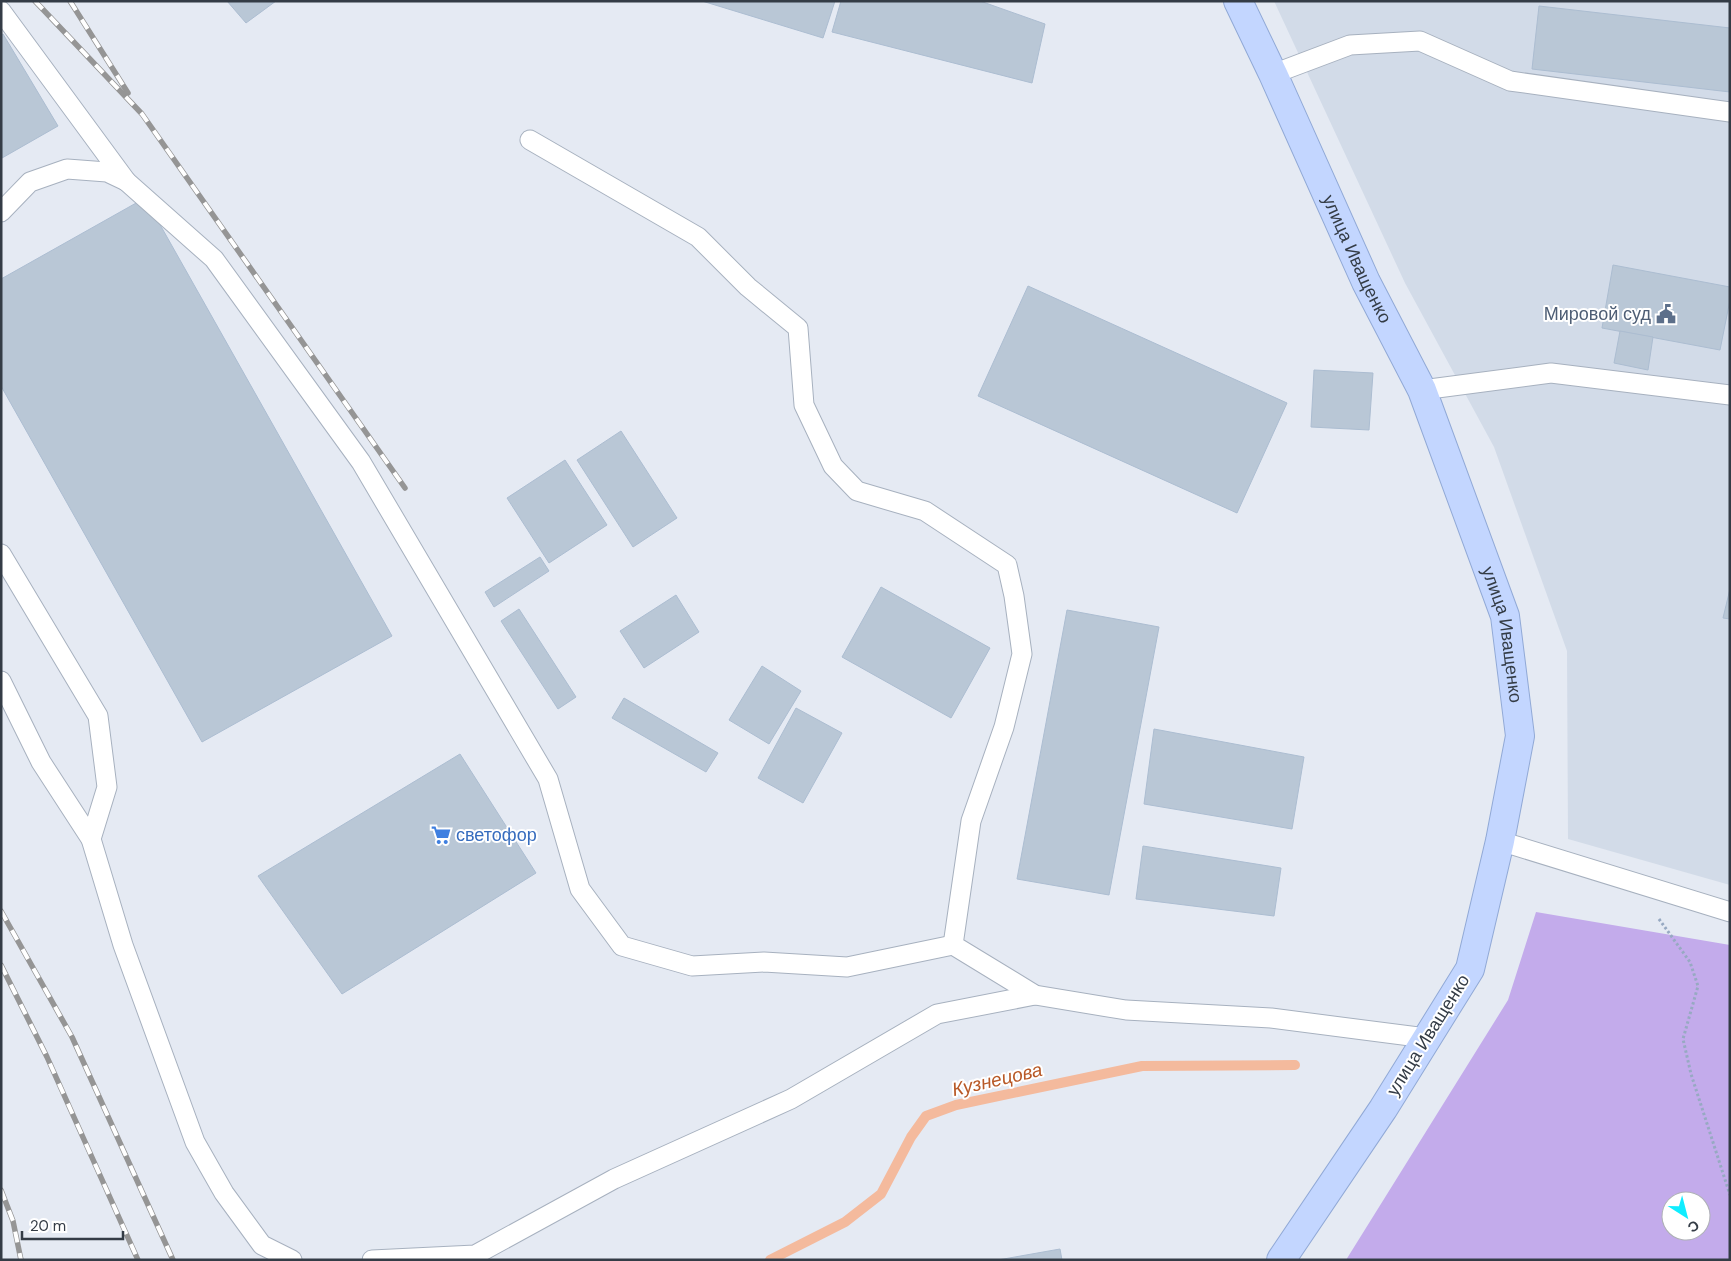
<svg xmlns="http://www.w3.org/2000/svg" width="1731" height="1261" viewBox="0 0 1731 1261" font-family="'DM Sans',sans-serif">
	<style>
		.residential { fill: #d2dbe8 }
		.green { fill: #c3abeb; fill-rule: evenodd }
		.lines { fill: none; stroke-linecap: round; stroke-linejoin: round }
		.stream { stroke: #f4ba9d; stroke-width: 10 }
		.building { fill: #b9c7d6; stroke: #acbdd1 }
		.service-casing { stroke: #a7b1bf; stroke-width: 21 }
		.secondary-casing { stroke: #91a9d6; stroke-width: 30 }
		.path { stroke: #97a9c2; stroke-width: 3; stroke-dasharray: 2.5 2.5; stroke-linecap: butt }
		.service { stroke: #fff; stroke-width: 19 }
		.secondary { stroke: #c3d6ff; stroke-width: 28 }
		.rail-casing { stroke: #959595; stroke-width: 5.5 }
		.rail { stroke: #fff; stroke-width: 4; stroke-dasharray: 11; stroke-linecap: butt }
		.labels { text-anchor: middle; stroke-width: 4; stroke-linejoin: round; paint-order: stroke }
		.street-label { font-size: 18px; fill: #343c46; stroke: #fff }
		.service-label { font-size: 18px; fill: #4e5e75; stroke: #fff; text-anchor: end }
		.shop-label { font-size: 18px; fill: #366cbe; stroke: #fff; text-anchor: start }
		.water-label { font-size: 19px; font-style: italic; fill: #b85927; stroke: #fff }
	</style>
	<rect width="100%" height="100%" fill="#e5eaf3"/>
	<path class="residential" d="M 1274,1 L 1730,1 L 1730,885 L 1568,839 L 1567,651 L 1494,447 L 1405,283 Z"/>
	<path class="green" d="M 1536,912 L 1730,945 L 1730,1260 L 1346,1260 L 1508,1000 ZM 1671,1201 L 1701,1201 L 1701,1231 L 1671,1231 Z"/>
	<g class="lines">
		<path class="stream" d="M 770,1260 L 845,1222 L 881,1194 L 911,1137 L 926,1116 L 956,1105 L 1142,1066 L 1295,1065"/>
	</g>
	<g class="building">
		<path d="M 227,1 L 276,1 L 246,23 Z"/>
		<path d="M 702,1 L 835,1 L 823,38 Z"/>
		<path d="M 841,1 L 980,1 L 1045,24 L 1032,83 L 832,32 Z"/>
		<path d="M 1539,6 L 1730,28 L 1730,92 L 1532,69 Z"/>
		<path d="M 3,34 L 58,126 L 2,158 L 1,35 Z"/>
		<path d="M 145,198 L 392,636 L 202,742 L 1,386 L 1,279 Z"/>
		<path d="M 1613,265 L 1730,287 L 1730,300 L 1720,350 L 1602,328 Z"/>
		<path d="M 1028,286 L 1287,403 L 1237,513 L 978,396 Z"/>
		<path d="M 1620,331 L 1653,337 L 1648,370 L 1614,363 Z"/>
		<path d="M 1314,370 L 1373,373 L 1369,430 L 1311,427 Z"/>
		<path d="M 621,431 L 677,518 L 633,547 L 577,460 Z"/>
		<path d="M 565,460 L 607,525 L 549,563 L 507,498 Z"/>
		<path d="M 540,557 L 549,571 L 494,607 L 485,592 Z"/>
		<path d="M 881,587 L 990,648 L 951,718 L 842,657 Z"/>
		<path d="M 1730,589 L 1730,619 L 1723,618 Z"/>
		<path d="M 676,595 L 699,632 L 644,668 L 620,631 Z"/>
		<path d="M 519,609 L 576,697 L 558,709 L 501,621 Z"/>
		<path d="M 1067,610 L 1159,627 L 1109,895 L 1017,879 Z"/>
		<path d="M 762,666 L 801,691 L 769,744 L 729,720 Z"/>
		<path d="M 624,698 L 718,753 L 706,772 L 612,718 Z"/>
		<path d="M 796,708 L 842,733 L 803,803 L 758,778 Z"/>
		<path d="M 1154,729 L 1304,757 L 1292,829 L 1144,804 Z"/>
		<path d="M 460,754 L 536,873 L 342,994 L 258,876 Z"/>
		<path d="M 1143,846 L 1281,868 L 1274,916 L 1136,899 Z"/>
		<path d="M 1060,1249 L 1062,1260 L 998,1260 Z"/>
	</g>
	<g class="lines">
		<defs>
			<g id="service">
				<path d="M 1,11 L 126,181 L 214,259 L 361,462 L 548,779 L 580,889 L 622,946 L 692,966 L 764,962 L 847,967 L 953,945"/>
				<path d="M 1273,74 L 1350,45 L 1420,41 L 1510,81 L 1730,112"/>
				<path d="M 530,140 L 698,237 L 748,287 L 798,328 L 804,405 L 833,466 L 857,491 L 925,511 L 1007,565 L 1014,596 L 1022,654 L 1004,727 L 971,821 L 953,945 L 1035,995 L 1126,1010 L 1271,1018 L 1426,1038"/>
				<path d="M 1,212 L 30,182 L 67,169 L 107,172 L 126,181"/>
				<path d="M 1422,390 L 1551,373 L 1730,395"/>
				<path d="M 1,554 L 98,716 L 107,787 L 91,839"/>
				<path d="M 1,681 L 41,762 L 91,839 L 123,945 L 195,1142 L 224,1193 L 262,1245 L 292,1260"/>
				<path d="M 1500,841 L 1730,912"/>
				<path d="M 372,1260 L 475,1255 L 614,1179 L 791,1099 L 937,1014 L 1035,995"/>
			</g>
			<g id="secondary">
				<path id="s1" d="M 1238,1 L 1273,74 L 1366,282 L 1422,390 L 1505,616 L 1520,736 L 1500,841 L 1470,969 L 1383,1109 L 1281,1260"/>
			</g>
		</defs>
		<use href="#service" class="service-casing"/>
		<use href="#secondary" class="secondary-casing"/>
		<path class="path" d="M 1659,919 L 1690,962 L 1698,986 L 1683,1039 L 1691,1074 L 1730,1195"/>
		<use href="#service" class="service"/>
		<use href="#secondary" class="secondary"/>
		<defs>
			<g id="rail">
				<path d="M 35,1 L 142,114 L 405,488"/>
				<path d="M 70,1 L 128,93"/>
				<path d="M 1,911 L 72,1037 L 173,1260"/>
				<path d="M 1,965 L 47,1057 L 138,1260"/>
				<path d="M 1,1190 L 13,1221 L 21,1260"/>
			</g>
		</defs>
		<use href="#rail" class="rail-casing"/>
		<use href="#rail" class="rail"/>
	</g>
	<defs>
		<symbol id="civic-bare" viewBox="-9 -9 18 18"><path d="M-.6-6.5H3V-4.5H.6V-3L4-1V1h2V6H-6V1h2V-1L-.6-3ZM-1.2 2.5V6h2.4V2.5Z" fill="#5c6f8a" stroke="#fff" stroke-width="2.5" paint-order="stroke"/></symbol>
		<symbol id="supermarket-bare" viewBox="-9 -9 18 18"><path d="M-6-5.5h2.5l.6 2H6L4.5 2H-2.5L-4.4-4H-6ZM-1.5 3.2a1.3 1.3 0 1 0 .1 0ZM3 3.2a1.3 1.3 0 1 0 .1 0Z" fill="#3f7fe0" stroke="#fff" stroke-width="2.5" paint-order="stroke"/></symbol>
	</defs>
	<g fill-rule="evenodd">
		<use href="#civic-bare" x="1652" y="300" width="28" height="28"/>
		<use href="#supermarket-bare" x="427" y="821" width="28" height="28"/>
	</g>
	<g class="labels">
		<g class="street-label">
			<text dy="6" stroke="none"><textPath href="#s1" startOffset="284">улица Иващенко</textPath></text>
			<text dy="6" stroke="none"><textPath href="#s1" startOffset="689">улица Иващенко</textPath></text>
			<text transform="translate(1428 1035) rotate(-58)" y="6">улица Иващенко</text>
		</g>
		<g class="service-label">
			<text x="1651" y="320">Мировой суд</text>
		</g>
		<g class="shop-label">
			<text x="456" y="841">светофор</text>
		</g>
		<g class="water-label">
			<text transform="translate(997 1079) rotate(-13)" y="7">Кузнецова</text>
		</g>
	</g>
	<rect width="1731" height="1261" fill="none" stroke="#343c46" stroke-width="5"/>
	<g transform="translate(1686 1216) rotate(144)"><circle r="24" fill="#ffffff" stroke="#aeb1b5"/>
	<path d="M0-4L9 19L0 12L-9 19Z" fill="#10edff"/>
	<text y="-8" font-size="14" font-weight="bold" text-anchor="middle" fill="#343c46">С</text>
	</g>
	<path d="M22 1231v8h101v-8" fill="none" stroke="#343c46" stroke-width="2.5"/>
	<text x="30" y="1231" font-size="15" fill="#343c46" stroke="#ffffff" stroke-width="4" paint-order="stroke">20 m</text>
</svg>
